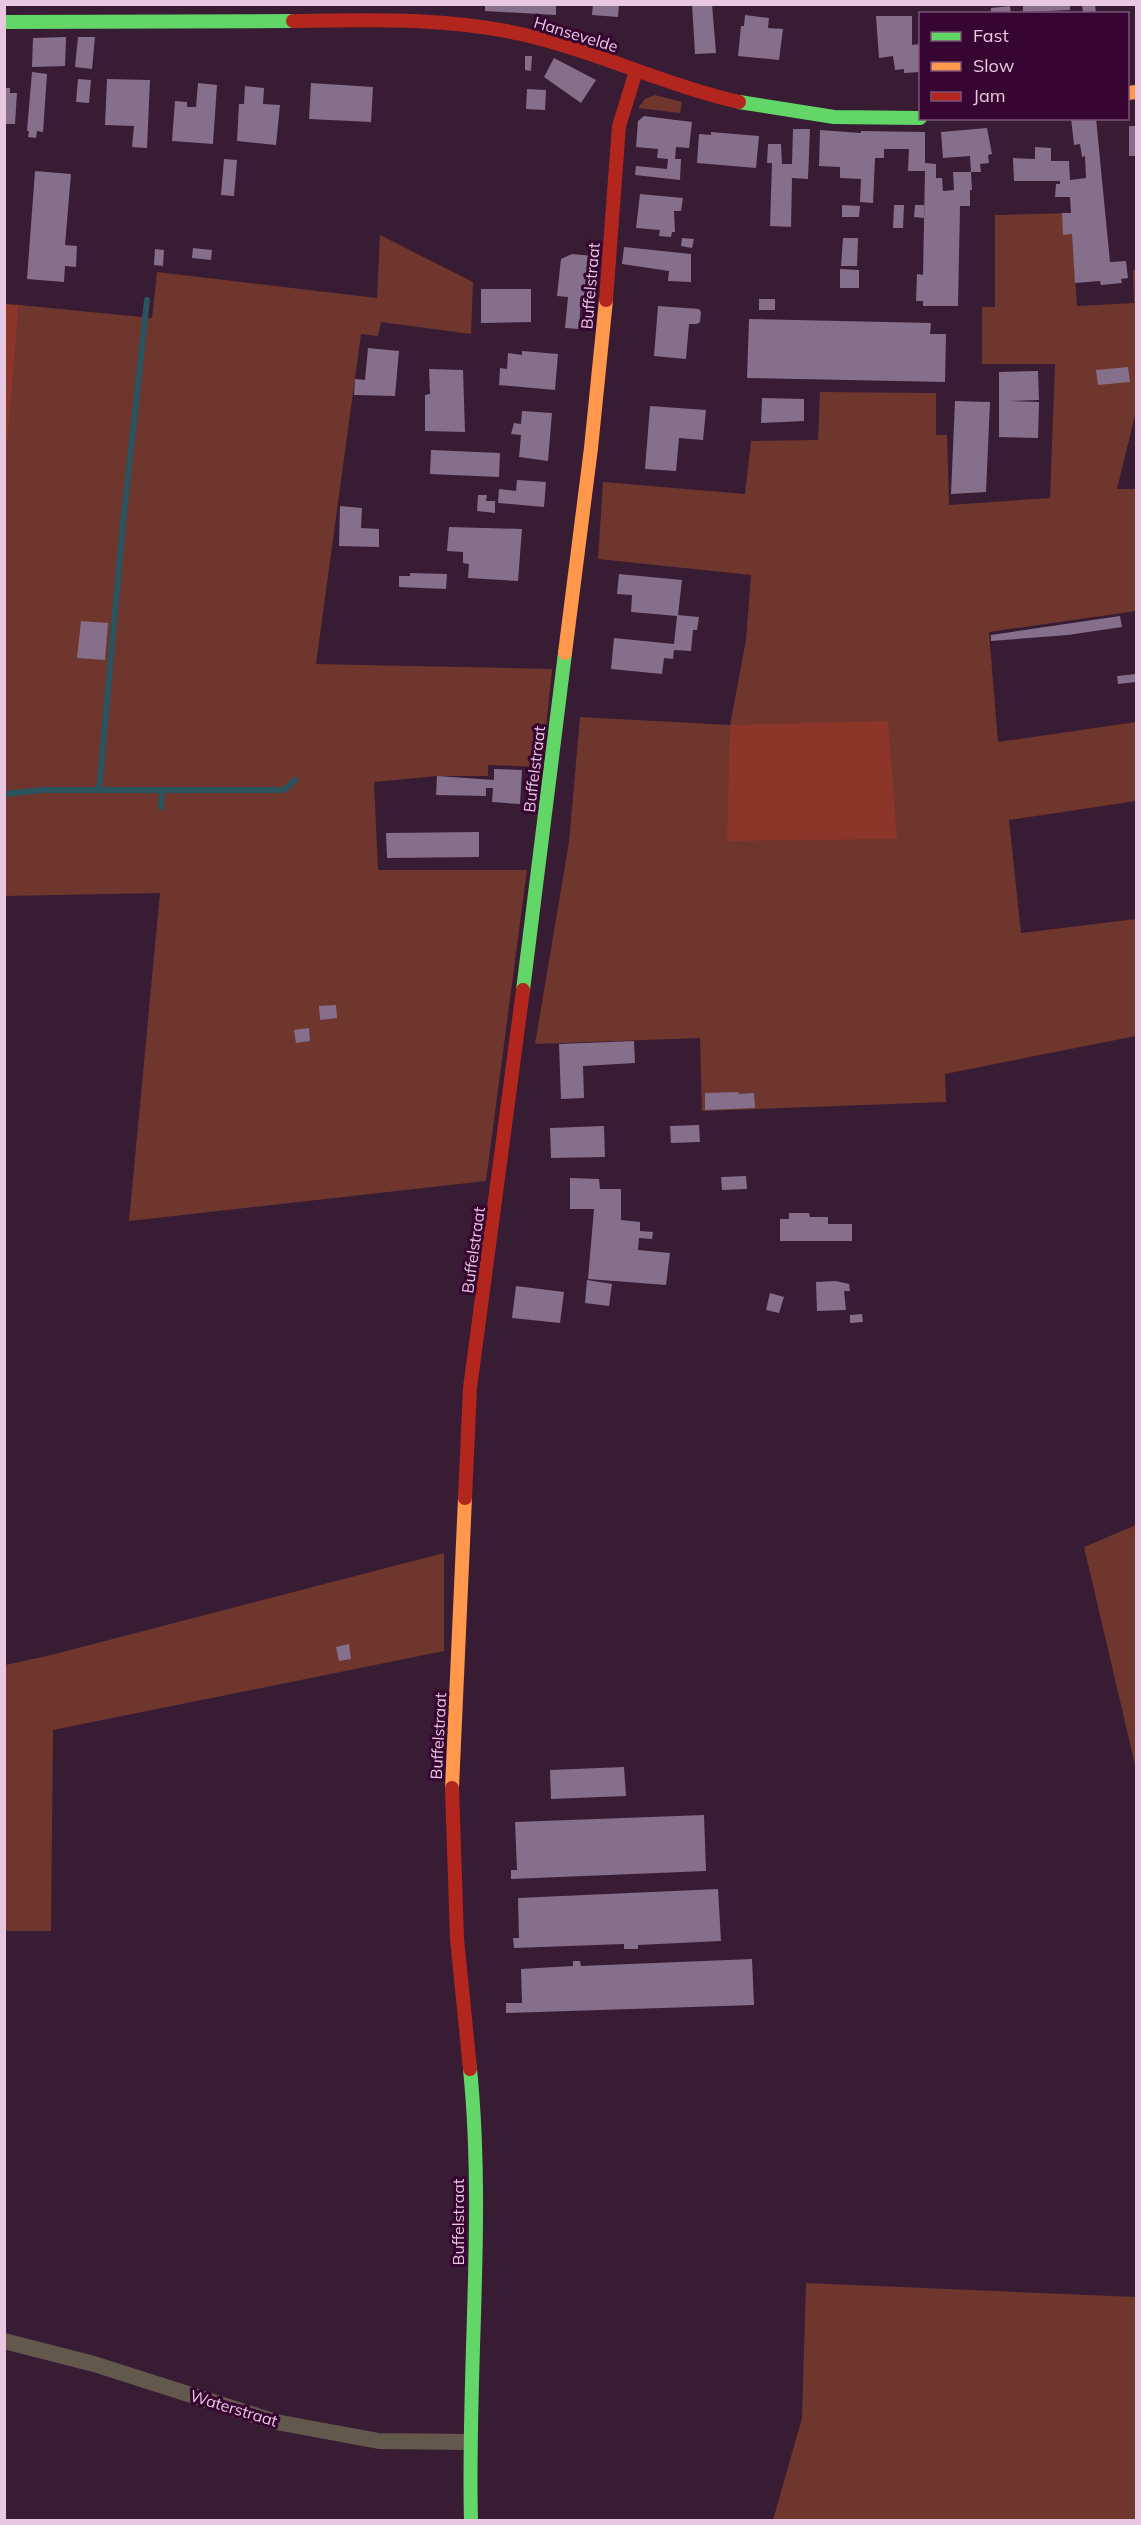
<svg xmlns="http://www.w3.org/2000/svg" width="1141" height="2525" viewBox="0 0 1141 2525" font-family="Mulish,sans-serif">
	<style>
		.green { fill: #6f362d }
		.forest { fill: #8b3629 }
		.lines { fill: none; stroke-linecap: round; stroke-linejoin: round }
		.stream { stroke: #2b535d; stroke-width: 6 }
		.building { fill: #866f8a }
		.street { stroke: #63584c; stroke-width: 16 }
		.fast { stroke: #63d668; stroke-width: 14 }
		.slow { stroke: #ff974d; stroke-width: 14 }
		.jam { stroke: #b3261e; stroke-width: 14 }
		.labels { text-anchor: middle; stroke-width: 6; stroke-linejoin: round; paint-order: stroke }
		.street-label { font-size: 16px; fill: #e8c8e1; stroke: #370531 }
	</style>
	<rect width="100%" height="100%" fill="#371c34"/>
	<g class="green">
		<path d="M 655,95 L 682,102 L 680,113 L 638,108 L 645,99 Z"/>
		<path d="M 1071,213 L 1077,306 L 1134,303 L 1133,270 L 1136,270 L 1136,411 L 1117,489 L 1136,489 L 1136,611 L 989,632 L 998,742 L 1136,722 L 1136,801 L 1009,820 L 1021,933 L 1136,919 L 1136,1036 L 945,1074 L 946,1102 L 702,1111 L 700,1038 L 535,1044 L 569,842 L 580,717 L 730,725 L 746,640 L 751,575 L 598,559 L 603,482 L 745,494 L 751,441 L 818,440 L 820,392 L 936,393 L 936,435 L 947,435 L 949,505 L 1050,498 L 1055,364 L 982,364 L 982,307 L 995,307 L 995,215 Z"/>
		<path d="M 380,235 L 473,282 L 471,334 L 381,322 L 378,336 L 361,334 L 316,664 L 552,669 L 542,767 L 488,765 L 488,776 L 437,776 L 374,782 L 378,870 L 527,870 L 486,1181 L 129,1221 L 160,893 L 5,896 L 4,467 L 19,305 L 152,318 L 157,272 L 377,298 Z"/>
		<path d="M 1136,1525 L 1136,1769 L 1084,1547 Z"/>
		<path d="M 444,1553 L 444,1651 L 53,1730 L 51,1931 L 5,1931 L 5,1665 L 47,1656 Z"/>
		<path d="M 806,2283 L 1136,2297 L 1136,2520 L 773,2520 L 802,2418 Z"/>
	</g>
	<g class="forest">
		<path d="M 5,304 L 19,305 L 5,467 L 4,304 Z"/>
		<path d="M 888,721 L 897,839 L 727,841 L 730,725 Z"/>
	</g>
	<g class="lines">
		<g class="stream">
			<path d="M 99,790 L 123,523 L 147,300"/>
			<path d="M 4,794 L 43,790 L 284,790 L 295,780"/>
			<path d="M 161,807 L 162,790"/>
		</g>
	</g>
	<g class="building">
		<path d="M 485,4 L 556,4 L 556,15 L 485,11 Z"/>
		<path d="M 593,4 L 619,4 L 618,17 L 592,15 Z"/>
		<path d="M 692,4 L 712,4 L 716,53 L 695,54 Z"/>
		<path d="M 1023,4 L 1070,4 L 1070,10 L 1023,12 Z"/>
		<path d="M 1082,4 L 1095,4 L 1096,14 L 1083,14 Z"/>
		<path d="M 1010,6 L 1011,14 L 991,14 L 991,8 Z"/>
		<path d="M 745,15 L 769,18 L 768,28 L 783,29 L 779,60 L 738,56 L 741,26 L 744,26 Z"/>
		<path d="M 876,16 L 912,16 L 912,45 L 920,44 L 920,72 L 904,73 L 904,69 L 895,70 L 893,56 L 879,58 Z"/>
		<path d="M 66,37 L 65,66 L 32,67 L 33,38 Z"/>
		<path d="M 78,37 L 95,37 L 92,69 L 75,67 Z"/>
		<path d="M 525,56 L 532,56 L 531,71 L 525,70 Z"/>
		<path d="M 554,58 L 596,80 L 581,103 L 544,77 Z"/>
		<path d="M 32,72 L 47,74 L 43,132 L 37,131 L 36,138 L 28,137 L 29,131 L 27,131 Z"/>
		<path d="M 78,79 L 91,80 L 89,103 L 76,102 Z"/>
		<path d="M 107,79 L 150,80 L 147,148 L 132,147 L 134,126 L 105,125 Z"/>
		<path d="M 198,83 L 217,85 L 213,144 L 172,141 L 175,101 L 187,102 L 187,107 L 196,107 Z"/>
		<path d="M 311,83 L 373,87 L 371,122 L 309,119 Z"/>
		<path d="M 245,86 L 264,88 L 263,104 L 280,105 L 276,145 L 237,141 L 239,104 L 244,104 Z"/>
		<path d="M 4,88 L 10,88 L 10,93 L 17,93 L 15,124 L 4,124 Z"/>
		<path d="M 527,89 L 546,90 L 545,110 L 526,109 Z"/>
		<path d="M 644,116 L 692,122 L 689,148 L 676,147 L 675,159 L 681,159 L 680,180 L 635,175 L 636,166 L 667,169 L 668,159 L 657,158 L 658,149 L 636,147 L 638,121 Z"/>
		<path d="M 1071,118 L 1096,118 L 1110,262 L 1126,261 L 1128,278 L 1121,279 L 1122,283 L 1101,285 L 1100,281 L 1075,283 L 1072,234 L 1063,235 L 1062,213 L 1071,213 L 1070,197 L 1055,197 L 1056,184 L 1060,184 L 1060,181 L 1014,181 L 1013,158 L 1035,159 L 1035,147 L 1051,148 L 1051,161 L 1069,161 L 1070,180 L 1086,178 L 1085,156 L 1082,157 L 1080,144 L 1074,145 Z"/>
		<rect x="1129" y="126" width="7" height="30"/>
		<path d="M 987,128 L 992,154 L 988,155 L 989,163 L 980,164 L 981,172 L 971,172 L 972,190 L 970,190 L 970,206 L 960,206 L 958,306 L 923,306 L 923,301 L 916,301 L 917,274 L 923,275 L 925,171 L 908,171 L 909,149 L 884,149 L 884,158 L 875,158 L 873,203 L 860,202 L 861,179 L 840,178 L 840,167 L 819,166 L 820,130 L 861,133 L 861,131 L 925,132 L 925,163 L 936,164 L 936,178 L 942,178 L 943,191 L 954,190 L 953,172 L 971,172 L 970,156 L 943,158 L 941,132 Z"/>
		<path d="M 793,129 L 810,129 L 808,179 L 792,178 L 791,227 L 770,226 L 772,163 L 767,163 L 768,144 L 781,144 L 782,164 L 792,164 Z"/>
		<path d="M 711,132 L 759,136 L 756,168 L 697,163 L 699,134 L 711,135 Z"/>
		<path d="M 224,159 L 237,160 L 234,196 L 221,195 Z"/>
		<path d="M 35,171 L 71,174 L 65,245 L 77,246 L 76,267 L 65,266 L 64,282 L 27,279 Z"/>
		<path d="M 640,194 L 683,198 L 681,211 L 674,211 L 675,232 L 672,232 L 671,237 L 659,236 L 660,230 L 636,228 Z"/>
		<path d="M 842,205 L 860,206 L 859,217 L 842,217 Z"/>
		<path d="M 894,205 L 904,205 L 903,228 L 893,228 Z"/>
		<path d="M 915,205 L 924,205 L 924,218 L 914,217 Z"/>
		<path d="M 682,238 L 694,239 L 692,248 L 681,246 Z"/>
		<path d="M 843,238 L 858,238 L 857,266 L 841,266 Z"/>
		<path d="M 624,247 L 691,254 L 691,282 L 668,281 L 669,271 L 622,264 Z"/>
		<path d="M 193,248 L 212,250 L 211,260 L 192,258 Z"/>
		<path d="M 155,249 L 164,250 L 163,266 L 154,265 Z"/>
		<path d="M 572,254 L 593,256 L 589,299 L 581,298 L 579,329 L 565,328 L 568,297 L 557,296 L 561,259 Z"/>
		<path d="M 840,269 L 859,270 L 859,288 L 840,288 Z"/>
		<path d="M 481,289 L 531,289 L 531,322 L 481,323 Z"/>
		<rect x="759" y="299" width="16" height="11"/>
		<path d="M 658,306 L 699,309 L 701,312 L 700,322 L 697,324 L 689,324 L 686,359 L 654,356 Z"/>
		<path d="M 749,319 L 931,323 L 930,334 L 946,334 L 945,382 L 747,378 Z"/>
		<path d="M 368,348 L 399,351 L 395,396 L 354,395 L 355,379 L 365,380 Z"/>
		<path d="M 522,351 L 558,354 L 555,390 L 499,385 L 500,368 L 507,369 L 508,353 L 522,355 Z"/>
		<path d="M 1128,367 L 1130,382 L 1098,385 L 1096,370 Z"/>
		<path d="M 429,369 L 463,370 L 465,432 L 425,431 L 425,395 L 430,394 Z"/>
		<path d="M 1038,371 L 1039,400 L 1008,401 L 1039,402 L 1038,438 L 999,437 L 999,372 Z"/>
		<path d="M 762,398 L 804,399 L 804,421 L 761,423 Z"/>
		<path d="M 955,401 L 990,402 L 986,492 L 951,494 Z"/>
		<path d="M 650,406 L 706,410 L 703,440 L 679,438 L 676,471 L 645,469 Z"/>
		<path d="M 522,411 L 552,413 L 548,461 L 519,457 L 521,435 L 511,434 L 514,423 L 521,424 Z"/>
		<path d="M 431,450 L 500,453 L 499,477 L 430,474 Z"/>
		<path d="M 517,480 L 546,482 L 544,507 L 498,503 L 499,489 L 516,491 Z"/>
		<path d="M 478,495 L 487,495 L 486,501 L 495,501 L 495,513 L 477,511 Z"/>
		<path d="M 340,506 L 362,508 L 361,528 L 379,529 L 379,547 L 339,546 Z"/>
		<path d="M 449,527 L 522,529 L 518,581 L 468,578 L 469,564 L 463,563 L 463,552 L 447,551 Z"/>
		<path d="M 410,573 L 447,574 L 446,589 L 399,587 L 399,576 L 410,576 Z"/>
		<path d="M 619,574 L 682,580 L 678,615 L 699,617 L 697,630 L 693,630 L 691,651 L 674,650 L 673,659 L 664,658 L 662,674 L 611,669 L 614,638 L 674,644 L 677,616 L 631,612 L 632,595 L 617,594 Z"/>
		<path d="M 1120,616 L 1122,627 L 1068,635 L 991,641 L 991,635 Z"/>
		<path d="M 81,621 L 108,623 L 105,660 L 77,658 Z"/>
		<path d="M 1136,674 L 1136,682 L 1118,684 L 1117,676 Z"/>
		<path d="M 494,769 L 522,770 L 520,804 L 492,802 L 493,788 L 486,788 L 486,796 L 436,795 L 437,776 L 494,780 Z"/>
		<path d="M 479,832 L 479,857 L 387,858 L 386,833 Z"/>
		<path d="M 336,1005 L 337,1018 L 320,1020 L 319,1006 Z"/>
		<path d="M 309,1028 L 310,1041 L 296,1043 L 294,1030 Z"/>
		<path d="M 634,1041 L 635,1063 L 583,1066 L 584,1098 L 561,1099 L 559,1044 Z"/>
		<path d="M 739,1092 L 738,1094 L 754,1093 L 755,1108 L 705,1110 L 705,1093 Z"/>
		<path d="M 699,1125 L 700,1142 L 671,1143 L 670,1126 Z"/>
		<path d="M 604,1126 L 605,1157 L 551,1158 L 550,1128 Z"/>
		<path d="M 746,1176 L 747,1189 L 722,1190 L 721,1177 Z"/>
		<path d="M 570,1178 L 599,1179 L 600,1189 L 621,1189 L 621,1220 L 640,1222 L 640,1231 L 653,1232 L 652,1239 L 639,1238 L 638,1250 L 670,1253 L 666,1285 L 588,1279 L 594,1209 L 570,1209 Z"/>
		<path d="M 789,1213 L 809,1213 L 810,1217 L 828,1217 L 828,1224 L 852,1224 L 852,1241 L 780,1241 L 780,1219 L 789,1219 Z"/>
		<path d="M 587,1280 L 612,1284 L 609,1306 L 585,1303 Z"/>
		<path d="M 836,1281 L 849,1284 L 850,1291 L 844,1291 L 846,1310 L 817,1311 L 816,1282 Z"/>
		<path d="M 516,1286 L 564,1292 L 560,1323 L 512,1318 Z"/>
		<path d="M 770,1293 L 784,1297 L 779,1313 L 766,1310 Z"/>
		<path d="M 862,1314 L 863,1322 L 850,1323 L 850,1315 Z"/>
		<path d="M 349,1644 L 351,1659 L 339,1661 L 336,1647 Z"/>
		<path d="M 624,1767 L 626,1796 L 551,1799 L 550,1770 Z"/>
		<path d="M 704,1815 L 706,1871 L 511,1879 L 511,1870 L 517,1870 L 515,1822 Z"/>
		<path d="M 718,1889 L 721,1941 L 638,1945 L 638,1949 L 624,1949 L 624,1944 L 514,1948 L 513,1938 L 519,1938 L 518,1898 Z"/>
		<path d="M 752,1959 L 754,2005 L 506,2013 L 506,2003 L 522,2003 L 521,1969 L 573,1966 L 573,1961 L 580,1961 L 581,1966 Z"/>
	</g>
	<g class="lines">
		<path class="street" d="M 4,2341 L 94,2364 L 276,2422 L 379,2441 L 469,2442"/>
		<g class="fast">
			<path d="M 4,22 L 293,21"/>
			<path d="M 739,102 L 834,117 L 920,118"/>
			<path d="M 523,990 L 565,653"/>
			<path d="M 470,2069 C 485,2219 467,2370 471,2520"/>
		</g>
		<g class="slow">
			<path d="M 1128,93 L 1136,92"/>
			<path d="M 565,653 L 591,448 L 606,300"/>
			<path d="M 452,1788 L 465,1498"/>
		</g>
		<g class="jam">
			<path d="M 293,21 C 369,20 445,17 521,34 C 595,51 665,85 739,102"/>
			<path d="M 606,300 L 619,126 L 636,71"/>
			<path d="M 465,1498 L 470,1388 L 523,990"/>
			<path d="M 452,1788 L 457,1939 L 470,2069"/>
		</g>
	</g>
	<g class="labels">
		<g class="street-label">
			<text transform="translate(576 34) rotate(17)" y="6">Hansevelde</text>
			<text transform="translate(590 286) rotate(-85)" y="6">Buffelstraat</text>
			<text transform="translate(534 769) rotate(-83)" y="6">Buffelstraat</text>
			<text transform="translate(473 1250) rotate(-82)" y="6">Buffelstraat</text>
			<text transform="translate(438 1736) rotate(-87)" y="6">Buffelstraat</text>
			<text transform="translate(458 2222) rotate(-90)" y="6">Buffelstraat</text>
			<text transform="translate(234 2408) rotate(17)" y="6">Waterstraat</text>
		</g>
	</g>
	<rect width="1141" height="2525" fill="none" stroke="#e8c8e1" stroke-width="12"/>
	<rect x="919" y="12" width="210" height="108" fill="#370531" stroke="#7e5377" stroke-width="1.5"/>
	<rect x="931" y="32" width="30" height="9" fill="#63d668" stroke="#7e5377" stroke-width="1.5"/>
	<text x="973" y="42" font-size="18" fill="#e8c8e1">Fast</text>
	<rect x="931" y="62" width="30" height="9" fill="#ff974d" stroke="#7e5377" stroke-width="1.5"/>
	<text x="973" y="72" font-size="18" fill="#e8c8e1">Slow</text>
	<rect x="931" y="92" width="30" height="9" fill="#b3261e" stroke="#7e5377" stroke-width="1.5"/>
	<text x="973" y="102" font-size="18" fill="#e8c8e1">Jam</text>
</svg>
